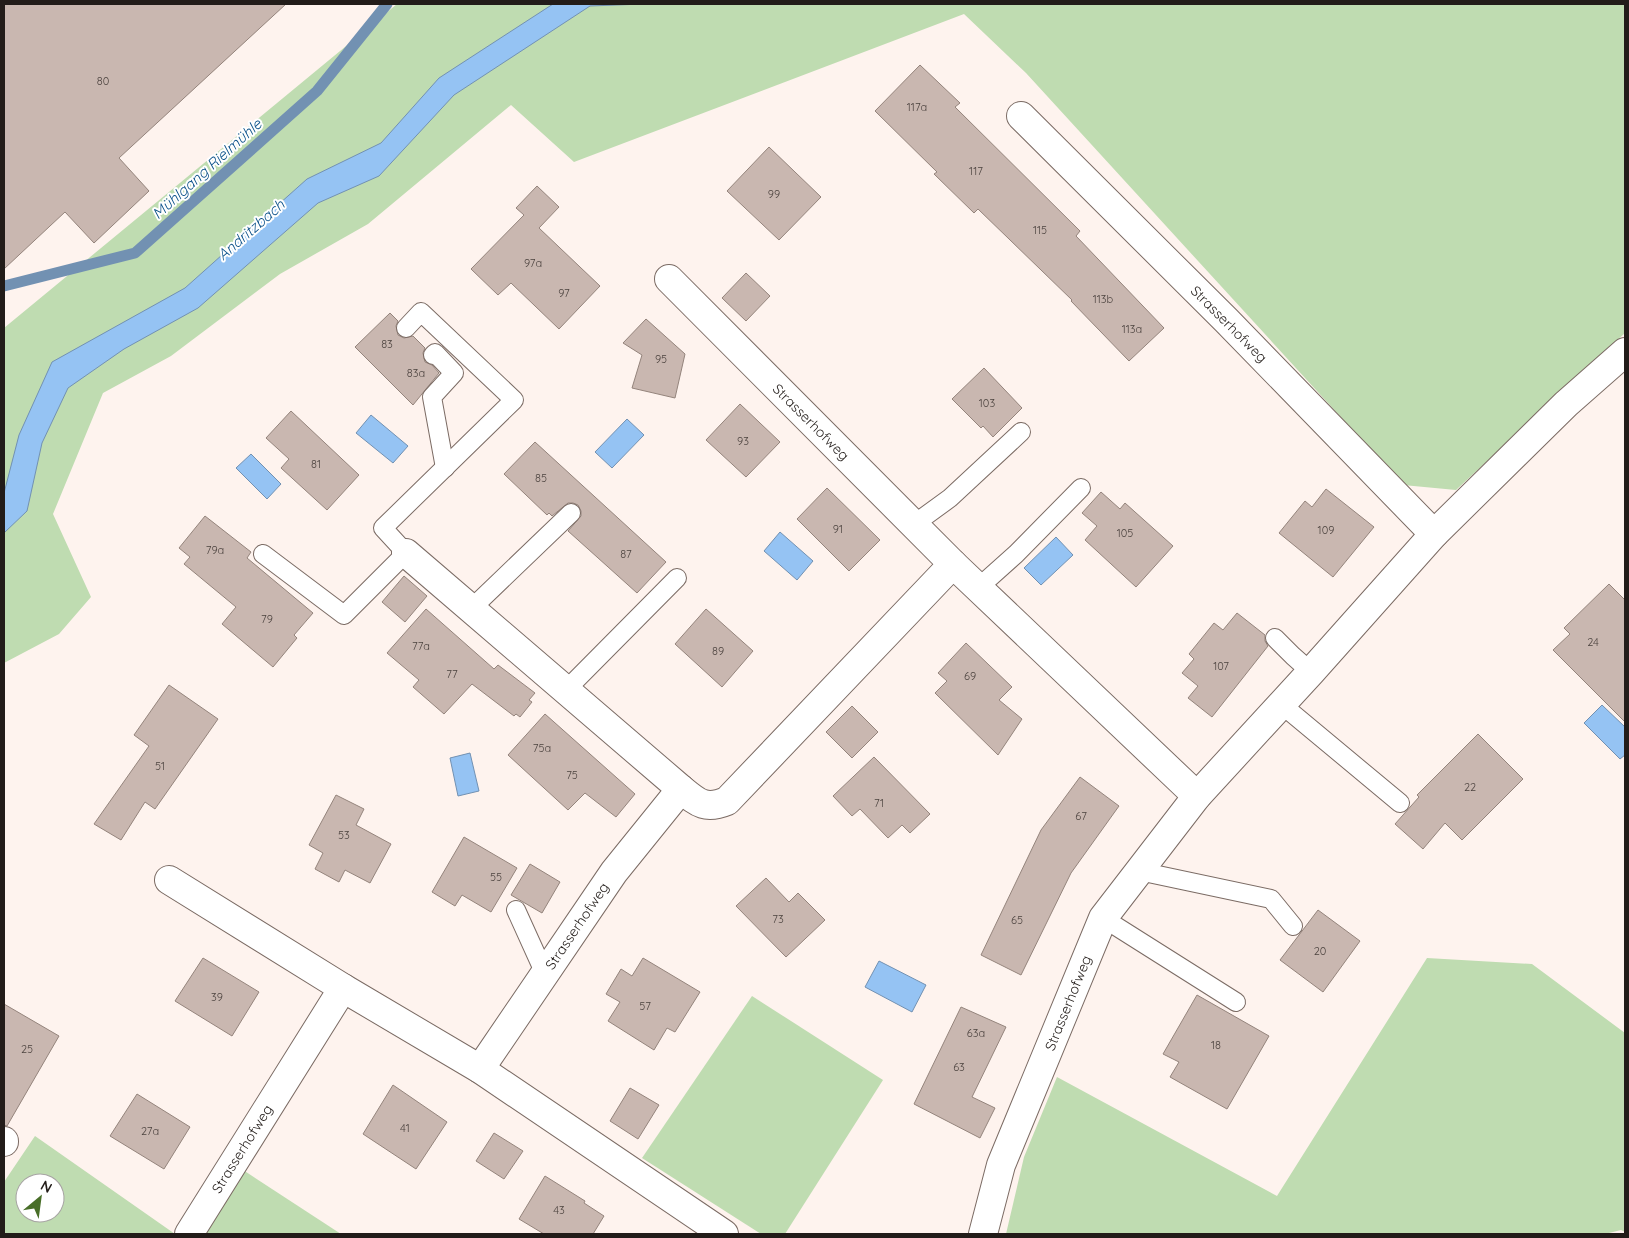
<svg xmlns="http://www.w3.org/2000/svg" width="1629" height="1238" viewBox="0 0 1629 1238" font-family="Quicksand,sans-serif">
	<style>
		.green { fill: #bfdcb1; fill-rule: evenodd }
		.water { fill: #95c3f3; stroke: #7291b2 }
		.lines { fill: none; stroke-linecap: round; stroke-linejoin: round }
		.stream { stroke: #7291b2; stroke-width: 11 }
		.building { fill: #c9b7b0; stroke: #94847c }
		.lane-casing { stroke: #7b6b64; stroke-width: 20 }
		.street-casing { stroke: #7b6b64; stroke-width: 30 }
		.lane { stroke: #fff; stroke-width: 18 }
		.street { stroke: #fff; stroke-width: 28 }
		.labels { text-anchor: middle; stroke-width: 4; stroke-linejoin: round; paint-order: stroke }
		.number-label { font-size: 11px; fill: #4c433f }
		.street-label { font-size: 14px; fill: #221c19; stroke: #fff }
		.water-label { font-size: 15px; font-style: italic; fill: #084f88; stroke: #fff }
	</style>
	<rect width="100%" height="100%" fill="#fef3ee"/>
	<g class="green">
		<path d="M 397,4 L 1625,4 L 1625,333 L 1456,490 L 1403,485 L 1026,73 L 964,14 L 574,162 L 511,105 L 368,224 L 280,274 L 171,356 L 103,393 L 53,514 L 91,597 L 59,634 L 4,663 L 4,328 Z"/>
		<path d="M 1427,958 L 1532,964 L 1625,1033 L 1625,1232 L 1621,1230 L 1605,1234 L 1006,1234 L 1024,1157 L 1057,1077 L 1277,1196 Z"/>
		<path d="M 752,996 L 883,1080 L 785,1234 L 761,1234 L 642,1158 Z"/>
		<path d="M 35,1136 L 175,1234 L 4,1234 L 4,1182 ZM 25,1183 L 55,1183 L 55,1213 L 25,1213 Z"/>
		<path d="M 240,1168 L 341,1234 L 205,1234 Z"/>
	</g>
	<g class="water">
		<path d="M 553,4 L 643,4 L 590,6 L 454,95 L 379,176 L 318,203 L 198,308 L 124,349 L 68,388 L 42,443 L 27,511 L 4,533 L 4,493 L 19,435 L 52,362 L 185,288 L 307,179 L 381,143 L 439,78 Z"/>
		<path d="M 371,415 L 408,446 L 393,463 L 356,433 Z"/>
		<path d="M 627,419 L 644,435 L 612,468 L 595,452 Z"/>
		<path d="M 251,454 L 281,484 L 267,499 L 236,468 Z"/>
		<path d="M 780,532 L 813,561 L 797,580 L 764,551 Z"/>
		<path d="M 1056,537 L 1073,555 L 1041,585 L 1024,568 Z"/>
		<path d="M 1602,705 L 1625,727 L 1625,755 L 1620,759 L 1584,723 Z"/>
		<path d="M 470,753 L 479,791 L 458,796 L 450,758 Z"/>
		<path d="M 879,961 L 926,985 L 912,1012 L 865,987 Z"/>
	</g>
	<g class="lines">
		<path class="stream" d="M 4,286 L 135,253 L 317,91 L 387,4"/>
	</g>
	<g class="building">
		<path d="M 4,4 L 286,4 L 119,158 L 149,191 L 94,243 L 65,212 L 4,269 Z"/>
		<path d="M 920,65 L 960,103 L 955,107 L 1080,231 L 1076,236 L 1164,328 L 1129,361 L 1071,301 L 1072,300 L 978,209 L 974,213 L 934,174 L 937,172 L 875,111 Z"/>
		<path d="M 769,147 L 821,197 L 779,240 L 727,191 Z"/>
		<path d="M 537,186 L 559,207 L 539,228 L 600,286 L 559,329 L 511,283 L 498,295 L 471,269 L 524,215 L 516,208 Z"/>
		<path d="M 746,273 L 770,296 L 746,321 L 722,298 Z"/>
		<path d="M 390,313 L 398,321 L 396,326 L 398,335 L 404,338 L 413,336 L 425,348 L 423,353 L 425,362 L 432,365 L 439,373 L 413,405 L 355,347 Z"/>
		<path d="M 646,319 L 685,354 L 675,398 L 632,388 L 642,355 L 623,343 Z"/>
		<path d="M 984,368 L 1022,408 L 993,437 L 983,426 L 981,428 L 952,399 Z"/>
		<path d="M 740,404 L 780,442 L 746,477 L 706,440 Z"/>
		<path d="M 291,411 L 359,475 L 327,510 L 281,468 L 289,459 L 266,438 Z"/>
		<path d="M 535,442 L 666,562 L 637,593 L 568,531 L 581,516 L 581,511 L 578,505 L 573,503 L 568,503 L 552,516 L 549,513 L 547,515 L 504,474 Z"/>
		<path d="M 827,488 L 880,540 L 849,571 L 797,519 Z"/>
		<path d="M 1326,489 L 1374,527 L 1333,577 L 1279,533 L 1305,501 L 1312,507 Z"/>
		<path d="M 1101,492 L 1120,509 L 1125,503 L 1173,546 L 1136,587 L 1085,540 L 1097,526 L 1082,513 Z"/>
		<path d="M 205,516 L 251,552 L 247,558 L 313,613 L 294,635 L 297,638 L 273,667 L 222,624 L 236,607 L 184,564 L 190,557 L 179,548 Z"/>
		<path d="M 404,576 L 427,596 L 405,622 L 382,602 Z"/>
		<path d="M 1609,584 L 1625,600 L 1625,722 L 1553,650 L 1570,634 L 1564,628 Z"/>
		<path d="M 426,609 L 494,669 L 498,665 L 535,693 L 529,700 L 532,702 L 520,717 L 516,714 L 514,716 L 472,684 L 444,714 L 413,687 L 419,680 L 387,653 Z"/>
		<path d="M 706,609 L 753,651 L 722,687 L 675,644 Z"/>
		<path d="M 1237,613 L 1265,635 L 1265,641 L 1268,646 L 1212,717 L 1188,698 L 1198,686 L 1182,673 L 1194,659 L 1189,654 L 1214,623 L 1223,630 Z"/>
		<path d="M 966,643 L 1012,687 L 999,700 L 1022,719 L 998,755 L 935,693 L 947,681 L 938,673 Z"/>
		<path d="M 169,685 L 218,719 L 155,809 L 145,802 L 121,840 L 94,824 L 149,746 L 134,735 Z"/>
		<path d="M 852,706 L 878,732 L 852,758 L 826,732 Z"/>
		<path d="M 545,714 L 635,794 L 616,817 L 585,793 L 568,810 L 508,755 Z"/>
		<path d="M 1478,734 L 1523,779 L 1462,840 L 1445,823 L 1423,849 L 1395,824 L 1419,797 L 1417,795 Z"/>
		<path d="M 874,757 L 930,814 L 910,833 L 902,825 L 888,838 L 860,809 L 852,816 L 833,796 Z"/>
		<path d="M 1080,777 L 1119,806 L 1071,873 L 1021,975 L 981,955 L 1041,830 Z"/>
		<path d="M 336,795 L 364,809 L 356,825 L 391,844 L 370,883 L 345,870 L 339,882 L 315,869 L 323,853 L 309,845 Z"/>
		<path d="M 464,837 L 517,868 L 491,912 L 462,895 L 455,906 L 432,892 Z"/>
		<path d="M 530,864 L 560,882 L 542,913 L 511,895 Z"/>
		<path d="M 766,878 L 789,902 L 798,893 L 825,920 L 786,957 L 736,906 Z"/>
		<path d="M 1318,910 L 1360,941 L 1323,992 L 1280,960 Z"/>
		<path d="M 203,958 L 259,992 L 232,1036 L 175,1001 Z"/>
		<path d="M 643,958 L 700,992 L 675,1032 L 667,1028 L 654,1050 L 608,1021 L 620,1002 L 606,994 L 621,969 L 632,976 Z"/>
		<path d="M 1197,995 L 1269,1036 L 1227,1109 L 1170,1077 L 1179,1062 L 1163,1054 Z"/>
		<path d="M 4,1004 L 59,1036 L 7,1126 L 4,1125 Z"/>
		<path d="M 961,1007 L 1006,1027 L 972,1097 L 995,1108 L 980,1138 L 914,1104 Z"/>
		<path d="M 393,1085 L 447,1122 L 416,1169 L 363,1134 Z"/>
		<path d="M 630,1088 L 659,1105 L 638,1139 L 610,1121 Z"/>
		<path d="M 137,1094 L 190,1127 L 164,1169 L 110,1136 Z"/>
		<path d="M 494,1133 L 523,1151 L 504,1179 L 476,1161 Z"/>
		<path d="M 545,1176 L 585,1201 L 584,1203 L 604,1216 L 593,1234 L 544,1234 L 519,1219 Z"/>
	</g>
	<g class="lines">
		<defs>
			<g id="lane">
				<path d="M 433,355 L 435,353 L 454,373 L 432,397 L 445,468"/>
				<path d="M 913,525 L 950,498 L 1021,432"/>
				<path d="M 263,554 L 344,615 L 406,553 L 383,528 L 514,400 L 421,312 L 406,328"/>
				<path d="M 978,588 L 1016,554 L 1081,488"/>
				<path d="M 471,609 L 571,513"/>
				<path d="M 1275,638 L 1293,656 L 1311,672"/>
				<path d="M 565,691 L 677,578"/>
				<path d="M 1281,704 L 1400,803"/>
				<path d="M 1139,871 L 1271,899 L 1293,926"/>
				<path d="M 516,910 L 545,974"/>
				<path d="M 1103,918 L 1236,1002"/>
			</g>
			<g id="street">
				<path d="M 1021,116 L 1226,320 L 1434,534"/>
				<path d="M 406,553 L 681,789"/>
				<path d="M 953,564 L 1197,796"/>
				<path d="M 169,880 L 343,988 L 189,1234"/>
				<path d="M 343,988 L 480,1069 L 724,1234"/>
				<path d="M 480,1069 L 614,872 L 681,789 C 698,803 705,810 727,801 L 953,564 L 669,279"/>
				<path d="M 4,1142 L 4,1141"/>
				<path d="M 983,1234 L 1001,1165 L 1103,918 L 1197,796 L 1311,672 L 1434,534 L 1566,404 L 1625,352"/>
			</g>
		</defs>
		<use href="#lane" class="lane-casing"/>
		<use href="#street" class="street-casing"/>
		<use href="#lane" class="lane"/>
		<use href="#street" class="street"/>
	</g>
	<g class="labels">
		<g class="number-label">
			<text x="103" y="85">80</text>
			<text x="917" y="111">117a</text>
			<text x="976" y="175">117</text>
			<text x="774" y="198">99</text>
			<text x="1040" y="234">115</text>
			<text x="533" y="267">97a</text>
			<text x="564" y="297">97</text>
			<text x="1103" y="303">113b</text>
			<text x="1132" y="333">113a</text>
			<text x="387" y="348">83</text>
			<text x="661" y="363">95</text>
			<text x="416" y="377">83a</text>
			<text x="987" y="407">103</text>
			<text x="743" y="445">93</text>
			<text x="316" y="468">81</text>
			<text x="541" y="482">85</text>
			<text x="838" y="533">91</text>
			<text x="1326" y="534">109</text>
			<text x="1125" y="537">105</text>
			<text x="215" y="554">79a</text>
			<text x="626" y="558">87</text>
			<text x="267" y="623">79</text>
			<text x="1593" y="646">24</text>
			<text x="421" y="650">77a</text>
			<text x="718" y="655">89</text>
			<text x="1221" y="670">107</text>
			<text x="452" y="678">77</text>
			<text x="970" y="680">69</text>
			<text x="542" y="752">75a</text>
			<text x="160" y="770">51</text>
			<text x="572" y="779">75</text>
			<text x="1470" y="791">22</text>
			<text x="879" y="807">71</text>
			<text x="1081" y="820">67</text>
			<text x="344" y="839">53</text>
			<text x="496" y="881">55</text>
			<text x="778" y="923">73</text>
			<text x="1017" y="924">65</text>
			<text x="1320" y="955">20</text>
			<text x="217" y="1001">39</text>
			<text x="645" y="1010">57</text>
			<text x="976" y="1037">63a</text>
			<text x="1216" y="1049">18</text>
			<text x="27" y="1053">25</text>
			<text x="959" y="1071">63</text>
			<text x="405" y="1132">41</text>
			<text x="150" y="1135">27a</text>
			<text x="559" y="1214">43</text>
		</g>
		<g class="street-label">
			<text transform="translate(1229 324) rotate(45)" y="5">Strasserhofweg</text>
			<text transform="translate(811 422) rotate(45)" y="5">Strasserhofweg</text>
			<text transform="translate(577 926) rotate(-56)" y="5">Strasserhofweg</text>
			<text transform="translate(1068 1003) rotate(-68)" y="5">Strasserhofweg</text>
			<text transform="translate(242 1149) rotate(-58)" y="5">Strasserhofweg</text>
		</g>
		<g class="water-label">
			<text transform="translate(207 169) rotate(-42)" y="5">Mühlgang Rielmühle</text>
			<text transform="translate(251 230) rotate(-41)" y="5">Andritzbach</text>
		</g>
	</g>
	<rect width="1629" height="1238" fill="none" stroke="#221c19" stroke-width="10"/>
	<g transform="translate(40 1198) rotate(29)"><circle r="24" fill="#ffffff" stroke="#a7a4a3"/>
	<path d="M0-4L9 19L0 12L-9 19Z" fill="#486e28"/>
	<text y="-8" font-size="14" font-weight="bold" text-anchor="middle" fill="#221c19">N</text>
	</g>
</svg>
